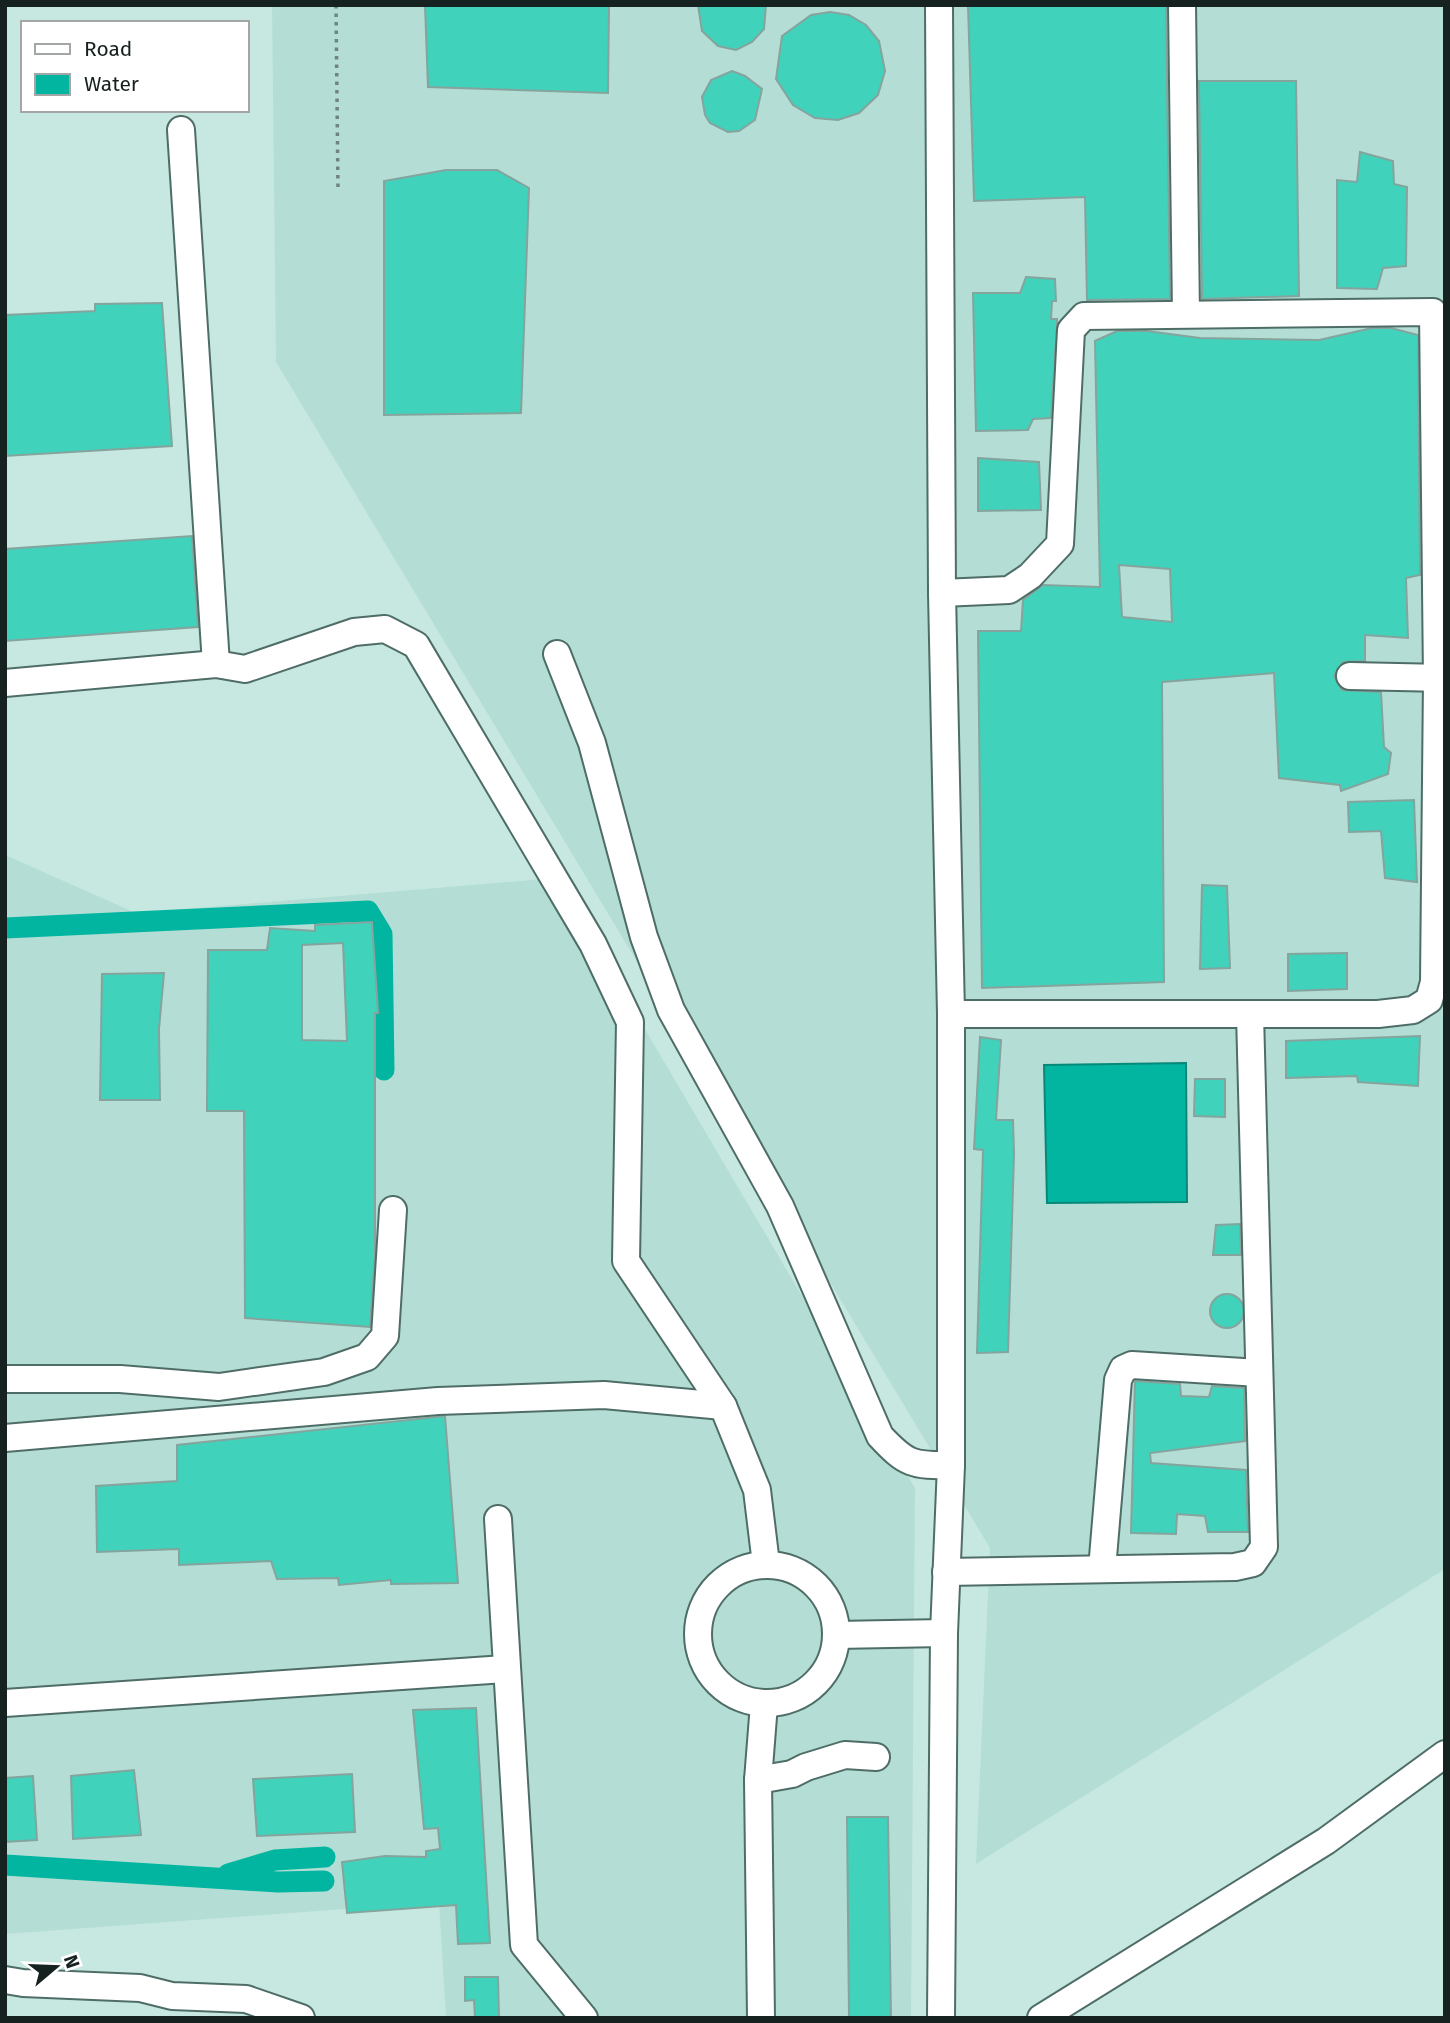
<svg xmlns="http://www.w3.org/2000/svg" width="1450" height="2023" viewBox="0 0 1450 2023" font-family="'Fira Sans',sans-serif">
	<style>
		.built { fill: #b4ded5 }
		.water { fill: #01b5a0; stroke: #07897a; stroke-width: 2 }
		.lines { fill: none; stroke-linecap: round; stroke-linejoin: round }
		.canal { stroke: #01b5a0; stroke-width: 21 }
		.building { fill: #41d2bc; stroke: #84a49d; stroke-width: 2; fill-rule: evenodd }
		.minor-casing { stroke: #4f6d67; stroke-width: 30 }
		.path { stroke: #6e8480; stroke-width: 3.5; stroke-dasharray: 3.5 5; stroke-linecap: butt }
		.minor { stroke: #fff; stroke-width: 26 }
	</style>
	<rect width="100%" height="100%" fill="#c7e8e1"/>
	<g class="built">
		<path d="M 272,5 L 1445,5 L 1445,1569 L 976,1864 L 990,1548 L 276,362 Z"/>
		<path d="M 5,855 L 136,913 L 556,878 L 915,1488 L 911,2018 L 446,2018 L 439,1902 L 5,1934 Z"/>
	</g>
	<path class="water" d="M 1186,1063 L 1187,1202 L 1047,1203 L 1044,1065 Z"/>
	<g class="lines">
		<g class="canal">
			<path d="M 5,928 L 368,911 L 382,934 L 384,1070"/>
			<path d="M 5,1865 L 278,1882 L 324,1881"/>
			<path d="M 228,1874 L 275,1860 L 325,1857"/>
		</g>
	</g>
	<g class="building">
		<path d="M 425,5 L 609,5 L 608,93 L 428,87 Z"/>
		<path d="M 698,5 L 766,5 L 764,29 L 752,42 L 736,50 L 718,46 L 702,31 Z"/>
		<path d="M 968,5 L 1166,5 L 1170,299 L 1087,300 L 1085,197 L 974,201 Z"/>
		<path d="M 830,12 L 849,15 L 866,25 L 879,41 L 885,71 L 878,95 L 859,113 L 838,120 L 815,118 L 793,105 L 776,79 L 782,36 L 811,15 Z"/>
		<path d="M 732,71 L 745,76 L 762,89 L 755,120 L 739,131 L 728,132 L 710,123 L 705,115 L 702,97 L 711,80 Z"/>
		<path d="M 1199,81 L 1296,81 L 1299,296 L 1202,299 Z"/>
		<path d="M 1360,152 L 1393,161 L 1394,184 L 1407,187 L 1406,266 L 1383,268 L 1377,289 L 1337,288 L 1337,180 L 1357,182 Z"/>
		<path d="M 446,170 L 497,170 L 529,188 L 521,413 L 384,415 L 384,181 Z"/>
		<path d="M 1026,277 L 1055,279 L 1056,301 L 1052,301 L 1051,319 L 1057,319 L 1057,324 L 1051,418 L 1033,419 L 1028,430 L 976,431 L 973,293 L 1020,293 Z"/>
		<path d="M 162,303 L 172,446 L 5,456 L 5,315 L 95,311 L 95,304 Z"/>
		<path d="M 1372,328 L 1391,328 L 1418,335 L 1420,575 L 1406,578 L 1408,638 L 1365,635 L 1365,661 L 1343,662 L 1334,676 L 1342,690 L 1381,692 L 1384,747 L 1391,753 L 1388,774 L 1341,791 L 1340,785 L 1279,778 L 1274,673 L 1162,682 L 1164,982 L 982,988 L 978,631 L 1021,631 L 1023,600 L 1043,585 L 1100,587 L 1095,341 L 1117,331 L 1147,331 L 1200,338 L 1319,340 ZM 1119,565 L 1170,569 L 1172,622 L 1122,617 Z"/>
		<path d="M 978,458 L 1039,462 L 1041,510 L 978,511 Z"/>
		<path d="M 192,536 L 198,627 L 5,641 L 5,549 Z"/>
		<path d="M 1414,800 L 1417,882 L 1385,878 L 1381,831 L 1349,832 L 1348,802 Z"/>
		<path d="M 1202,885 L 1227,886 L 1230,968 L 1200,969 Z"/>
		<path d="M 372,922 L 378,1013 L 375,1013 L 375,1253 L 370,1327 L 245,1318 L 244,1111 L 207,1111 L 208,950 L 267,950 L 270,928 L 315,931 L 315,925 ZM 343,943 L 347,1041 L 302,1040 L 302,945 Z"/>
		<path d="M 1347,953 L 1347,989 L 1288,991 L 1288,954 Z"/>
		<path d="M 164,973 L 159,1029 L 160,1100 L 100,1100 L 102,974 Z"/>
		<path d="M 1420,1036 L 1418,1086 L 1358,1082 L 1357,1076 L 1286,1078 L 1286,1041 Z"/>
		<path d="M 980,1037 L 1001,1040 L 996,1120 L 1013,1120 L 1014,1154 L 1008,1352 L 977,1353 L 983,1150 L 974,1149 Z"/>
		<path d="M 1195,1079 L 1225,1079 L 1225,1117 L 1194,1116 Z"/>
		<path d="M 1240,1224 L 1241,1255 L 1213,1255 L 1216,1225 Z"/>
		<circle cx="1227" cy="1311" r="17"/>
		<path d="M 1135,1381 L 1180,1384 L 1181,1396 L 1209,1397 L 1212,1386 L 1244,1388 L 1245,1441 L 1150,1453 L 1151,1463 L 1246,1470 L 1248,1532 L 1208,1532 L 1205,1516 L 1177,1514 L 1176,1534 L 1131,1533 Z"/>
		<path d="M 445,1416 L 458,1583 L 391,1584 L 391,1580 L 339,1585 L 338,1578 L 277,1579 L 271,1561 L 179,1565 L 179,1549 L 97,1552 L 96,1486 L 177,1481 L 177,1445 Z"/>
		<path d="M 476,1708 L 490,1943 L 458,1944 L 456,1905 L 347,1913 L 342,1862 L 385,1856 L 426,1857 L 426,1851 L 440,1849 L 438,1828 L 424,1829 L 413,1710 Z"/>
		<path d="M 134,1770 L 141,1835 L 73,1839 L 71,1776 Z"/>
		<path d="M 352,1774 L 355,1832 L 257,1836 L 253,1779 Z"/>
		<path d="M 33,1776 L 37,1840 L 5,1842 L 5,1778 Z"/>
		<path d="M 847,1817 L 888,1817 L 891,2018 L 849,2018 Z"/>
		<path d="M 465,1977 L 498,1977 L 499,2018 L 475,2018 L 474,2000 L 465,2001 Z"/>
	</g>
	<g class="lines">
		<defs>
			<g id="minor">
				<path d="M 939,5 L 942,593 L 951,1014 L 951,1465 L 944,1633 L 941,2018"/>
				<path d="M 1182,5 L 1186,314"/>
				<path d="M 181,130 L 216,664"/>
				<path d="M 942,593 L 1009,590 L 1030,576 L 1060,544 L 1071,330 L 1084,316 L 1433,312 L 1437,679 L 1434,982 L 1429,1000 L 1413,1010 L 1378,1014 L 951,1014"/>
				<path d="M 557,654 L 592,743 L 644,937 L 671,1010 L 780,1206 L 880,1436 C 906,1464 913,1466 951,1465"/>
				<path d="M 1350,676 L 1445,678"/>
				<path d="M 5,683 L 216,664 L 245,669 L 354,632 L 385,629 L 416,645 L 593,944 L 630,1022 L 626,1261 L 723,1406 L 757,1490 L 766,1564"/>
				<path d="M 5,1379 L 120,1379 L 219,1387 L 324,1372 L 367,1357 L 385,1336 L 393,1210"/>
				<path d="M 5,1438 L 438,1401 L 604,1395 L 723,1406"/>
				<path d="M 498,1519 L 524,1945 L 584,2018"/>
				<circle cx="767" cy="1634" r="69"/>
				<path d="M 1102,1569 L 1118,1380 L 1123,1369 L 1132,1365 L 1259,1373"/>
				<path d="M 946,1572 L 1235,1567 L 1253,1563 L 1264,1547 L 1250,1014"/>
				<path d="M 836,1635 L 944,1633"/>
				<path d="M 5,1703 L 505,1669"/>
				<path d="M 758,1780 L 792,1774 L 806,1767 L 845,1755 L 876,1757"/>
				<path d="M 5,1980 L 23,1983 L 140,1988 L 172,1996 L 246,1999 L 301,2018"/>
				<path d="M 761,2018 L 758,1780 L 764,1704"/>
				<path d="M 1041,2018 L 1326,1841 L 1445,1754"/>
			</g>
		</defs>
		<use href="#minor" class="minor-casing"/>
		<path class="path" d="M 336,5 L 338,191"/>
		<use href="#minor" class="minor"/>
	</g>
	<rect width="1450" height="2023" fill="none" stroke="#162220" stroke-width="14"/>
	<rect x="21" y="21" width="228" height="91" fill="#ffffff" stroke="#a2a7a6" stroke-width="2"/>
	<rect x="35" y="44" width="35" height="10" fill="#ffffff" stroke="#a2a7a6" stroke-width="2"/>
	<text x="84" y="56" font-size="21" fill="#162220">Road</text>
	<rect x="35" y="74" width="35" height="21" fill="#01b5a0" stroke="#a2a7a6" stroke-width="2"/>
	<text x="84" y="91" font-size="21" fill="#162220">Water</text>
	<g transform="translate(56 1967) rotate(71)" stroke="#ffffff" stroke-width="5" paint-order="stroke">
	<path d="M0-5L12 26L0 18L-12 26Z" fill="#162220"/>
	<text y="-10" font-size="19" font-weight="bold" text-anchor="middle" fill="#162220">N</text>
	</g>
</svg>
